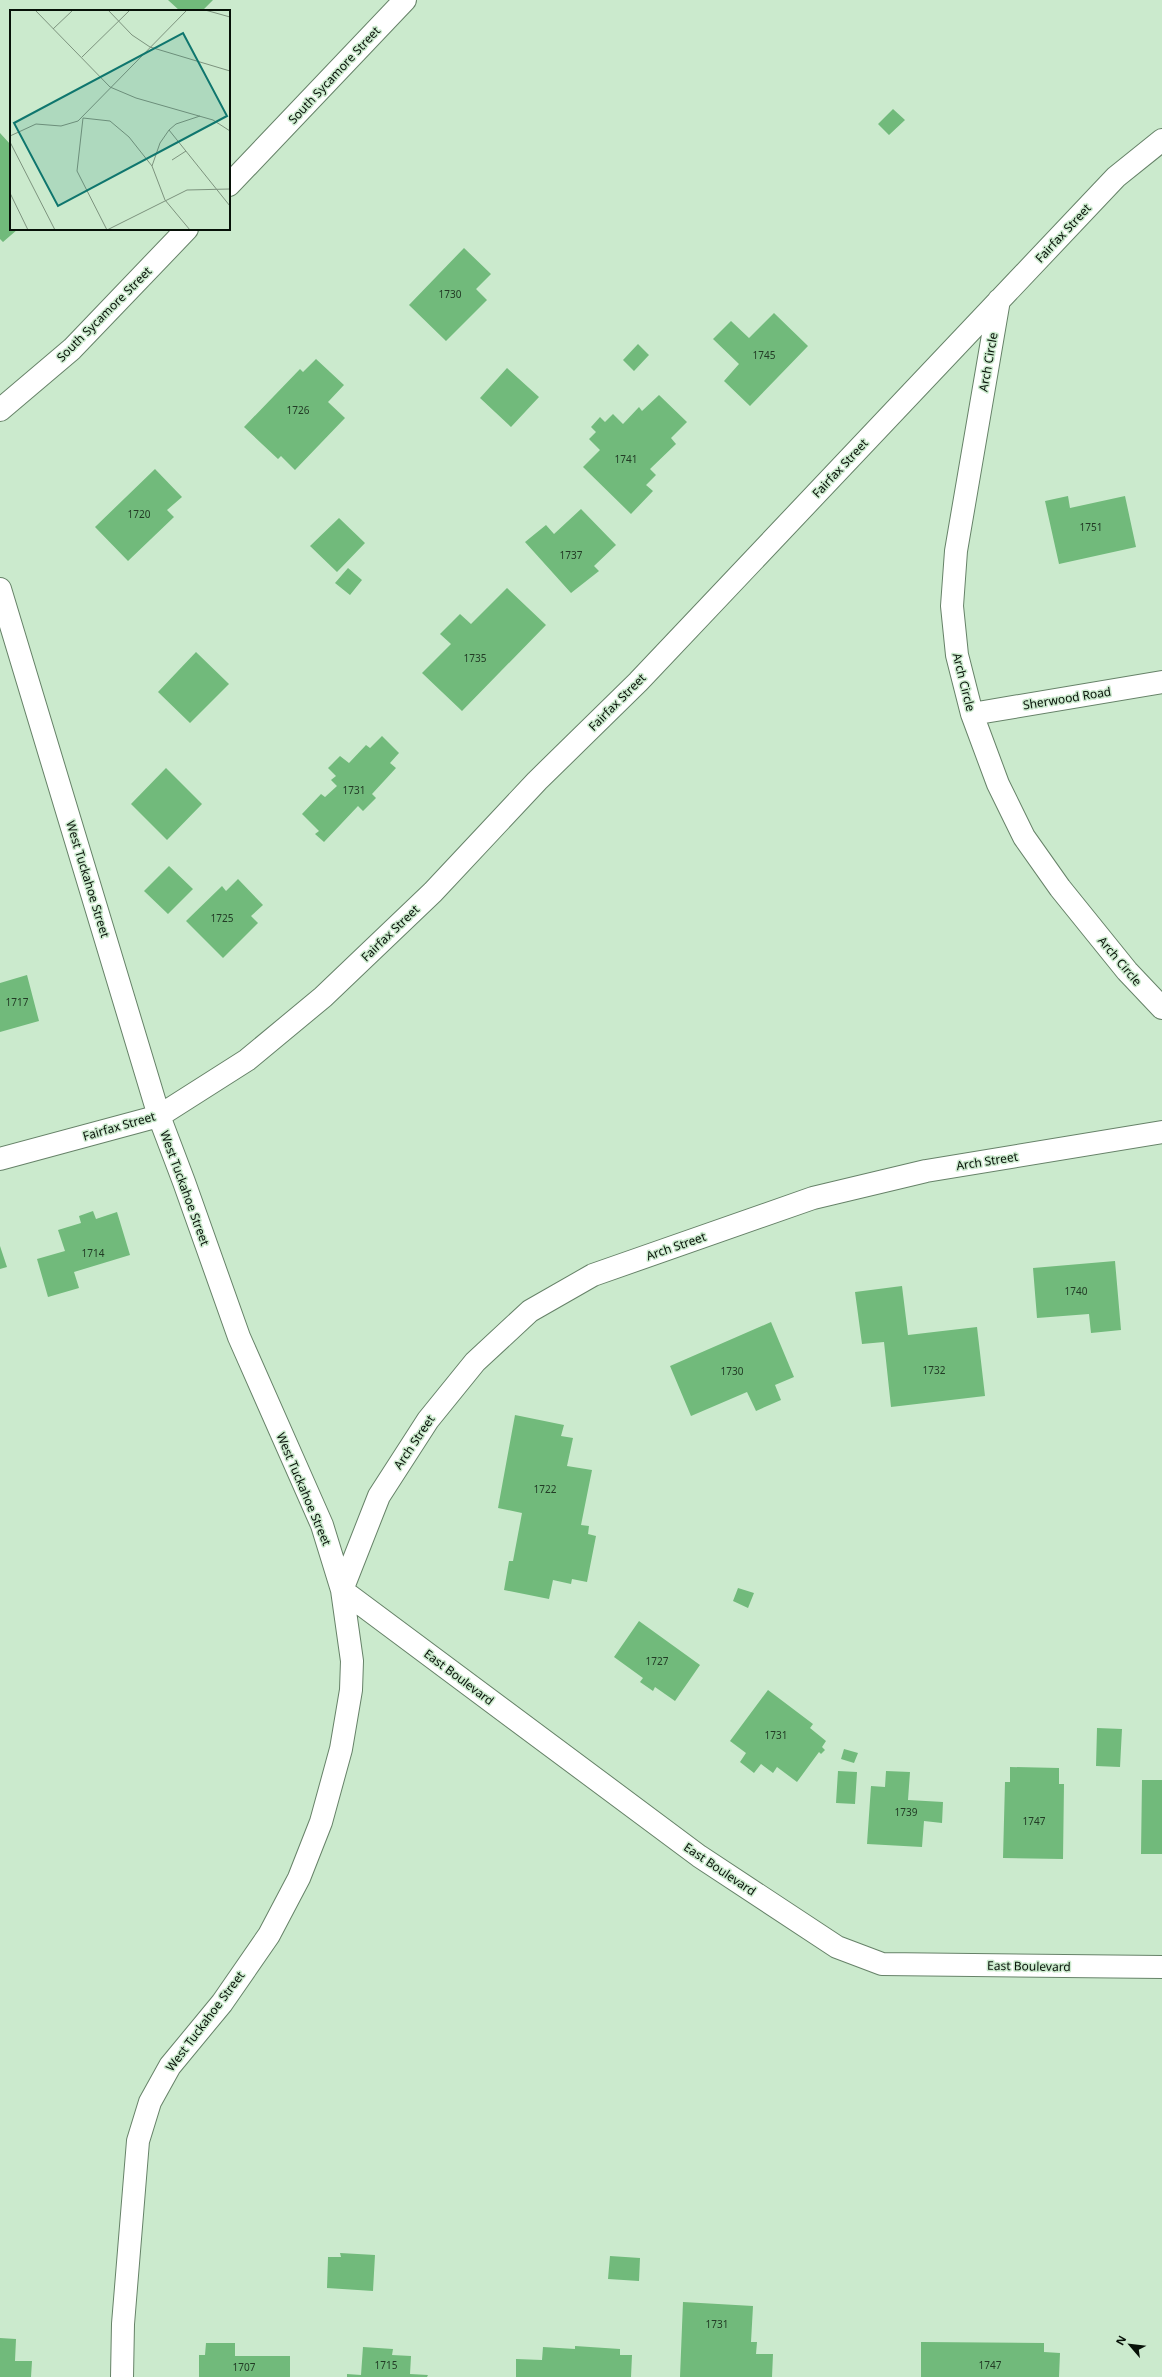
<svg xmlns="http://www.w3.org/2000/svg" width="1162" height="2377" viewBox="0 0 1162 2377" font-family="'Noto Sans',sans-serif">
	<rect width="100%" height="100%" fill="#cbeacd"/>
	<!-- building -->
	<path fill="#71ba7b" d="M168,0H213L202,11H180Z
		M893,109L905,120L889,135L878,124Z
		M0,133L11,145V229H18L3,242L0,239Z
		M464,248L491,274L476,289L487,300L446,341L409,305Z
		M774,313L808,346L750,406L724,381L739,364L713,339L731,321L749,338Z
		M638,344L649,355L634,371L623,360Z
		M316,359L344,385L328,402L345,418L295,470L281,456L278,459L244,427L300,369L303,372Z
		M507,368L539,397L511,427L480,398Z
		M659,395L687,422L671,438L676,444L650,469L656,475L646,485L653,491L631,514L583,467L600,450L589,439L596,432L591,427L600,417L605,422L613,414L623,424L639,407L642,411Z
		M155,469L182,497L167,510L174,517L128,561L95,527Z
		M1068,496L1070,508L1125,496L1136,547L1059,564L1045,501Z
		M581,509L616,545L594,566L599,571L571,593L525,542L546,525L554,534Z
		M339,518L365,543L337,572L310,546Z
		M348,568L362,580L350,595L335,583Z
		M507,588L546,625L462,711L422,673L451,644L440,634L460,614L471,624Z
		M196,652L229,684L190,723L158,692Z
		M382,736L399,753L390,763L396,768L372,794L376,798L363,811L358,806L324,842L315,834L319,831L302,814L321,794L325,797L337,786L331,780L336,776L328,768L340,756L349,763L366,745L370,748Z
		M166,768L202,804L167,840L131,804Z
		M169,866L193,889L168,914L144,891Z
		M238,879L263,905L251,916L258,923L223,958L186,921L222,886L226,891Z
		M27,975L39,1021L0,1032V983Z
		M93,1211L96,1219L117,1212L130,1255L74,1272L79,1288L48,1297L37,1259L65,1251L58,1230L81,1223L79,1216Z
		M0,1246L7,1267L0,1269Z
		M1115,1261L1121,1330L1091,1333L1089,1314L1037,1318L1033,1268Z
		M902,1286L908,1335L977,1327L985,1396L891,1407L884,1342L862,1344L855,1292Z
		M771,1322L794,1377L775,1385L781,1400L756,1411L747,1392L691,1416L670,1366Z
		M515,1415L564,1425L561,1436L573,1438L567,1466L592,1470L581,1525L589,1526L588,1534L596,1536L587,1582L572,1579L571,1584L553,1580L549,1599L504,1590L509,1561H513L522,1513L498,1508Z
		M738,1588L754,1593L748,1608L733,1601Z
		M639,1621L700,1665L675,1701L655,1687L653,1691L640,1682L643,1678L614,1657Z
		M768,1690L813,1724L810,1728L826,1741L822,1747L825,1750L821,1754L819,1752L797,1782L777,1767L773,1773L761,1764L754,1773L740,1762L746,1753L730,1741Z
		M1097,1728L1122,1729L1120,1767L1096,1766Z
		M844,1749L858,1753L854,1763L841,1759Z
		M1010,1767L1059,1768V1784H1064L1063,1859L1003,1858L1005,1782H1010Z
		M838,1771L857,1772L855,1804L836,1803Z
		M886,1771L910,1772L908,1800L943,1802L942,1823L924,1821L922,1847L867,1844L871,1786L885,1787Z
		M1142,1780H1162V1854H1141Z
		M340,2253L375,2255L373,2291L327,2288L328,2257H341Z
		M610,2256L640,2258L639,2281L608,2279Z
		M683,2302L753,2306L751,2342H757L756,2354H773L772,2377H680Z
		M0,2338L16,2339L15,2361H32L31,2377H0Z
		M921,2342L1044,2343V2352L1060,2353L1059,2377H921Z
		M206,2343H235V2356H290V2377H199V2355H205Z
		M575,2346L620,2349V2355H632L631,2377H516V2359L542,2360L543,2347L575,2349Z
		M363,2347L393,2349L392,2355L411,2356L410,2374L428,2375L427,2377H347V2374L361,2375Z"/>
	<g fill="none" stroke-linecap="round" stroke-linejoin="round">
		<!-- minor casing -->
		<g stroke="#668268" stroke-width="24">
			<path id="minor" d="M999,300L956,551L952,606L957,655L972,714L998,784L1024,837L1060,888L1127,971L1162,1008
				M0,589L159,1116L184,1182L239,1337L322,1525L342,1590L352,1661L351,1690L341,1749L321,1822L299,1878L269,1935L222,2003L170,2066L150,2102L138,2141L123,2324L122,2377
				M972,714L1162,682
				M1162,1132L926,1171L813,1198L593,1275L530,1311L475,1362L428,1420L379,1496L342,1590L699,1856L837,1947L882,1964L1162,1967
				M0,1159L159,1116L247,1060L323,997L433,892L537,781L638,682L1116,177L1162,140"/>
		</g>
		<!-- secondary casing -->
		<g stroke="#668268" stroke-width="24">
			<path id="secondary" d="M229,185L405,0
				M0,410L72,349L187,229"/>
		</g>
		<!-- minor -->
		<use href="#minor" stroke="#fff" stroke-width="22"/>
		<!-- secondary -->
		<use href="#secondary" stroke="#fff" stroke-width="22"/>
	</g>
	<g text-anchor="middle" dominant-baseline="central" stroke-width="3" stroke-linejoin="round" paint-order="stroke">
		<!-- number labels -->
		<g font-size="10" fill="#223b25">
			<text x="450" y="294">1730</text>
			<text x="764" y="355">1745</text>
			<text x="298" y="410">1726</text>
			<text x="626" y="459">1741</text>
			<text x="139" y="514">1720</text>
			<text x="1091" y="527">1751</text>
			<text x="571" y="555">1737</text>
			<text x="475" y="658">1735</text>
			<text x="354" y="790">1731</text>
			<text x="222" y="918">1725</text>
			<text x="17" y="1002">1717</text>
			<text x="93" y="1253">1714</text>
			<text x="1076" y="1291">1740</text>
			<text x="934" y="1370">1732</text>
			<text x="732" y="1371">1730</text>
			<text x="545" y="1489">1722</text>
			<text x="657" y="1661">1727</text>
			<text x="776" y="1735">1731</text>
			<text x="906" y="1812">1739</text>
			<text x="1034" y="1821">1747</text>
			<text x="717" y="2324">1731</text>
			<text x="386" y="2365">1715</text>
			<text x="990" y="2365">1747</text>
			<text x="244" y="2367">1707</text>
		</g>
		<!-- street labels -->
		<g font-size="12" fill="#071108" stroke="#cbeacd">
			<text transform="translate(334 75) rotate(-47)">South Sycamore Street</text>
			<text transform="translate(1063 233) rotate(-47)">Fairfax Street</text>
			<text transform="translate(104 314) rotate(-45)">South Sycamore Street</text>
			<text transform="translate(988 362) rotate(-80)">Arch Circle</text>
			<text transform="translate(840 468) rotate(-47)">Fairfax Street</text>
			<text transform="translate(964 682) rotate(76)">Arch Circle</text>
			<text transform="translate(1067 698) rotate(-9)">Sherwood Road</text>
			<text transform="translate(617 702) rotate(-45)">Fairfax Street</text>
			<text transform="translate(88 879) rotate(73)">West Tuckahoe Street</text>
			<text transform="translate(390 933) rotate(-44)">Fairfax Street</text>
			<text transform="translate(1120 961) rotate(50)">Arch Circle</text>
			<text transform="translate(119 1126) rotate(-16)">Fairfax Street</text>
			<text transform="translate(987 1161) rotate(-9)">Arch Street</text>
			<text transform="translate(185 1188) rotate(70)">West Tuckahoe Street</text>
			<text transform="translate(676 1246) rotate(-19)">Arch Street</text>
			<text transform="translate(414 1442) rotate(-56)">Arch Street</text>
			<text transform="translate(304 1489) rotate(67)">West Tuckahoe Street</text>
			<text transform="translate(459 1677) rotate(37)">East Boulevard</text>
			<text transform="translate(720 1869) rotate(34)">East Boulevard</text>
			<text transform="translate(1029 1966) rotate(1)">East Boulevard</text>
			<text transform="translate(205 2021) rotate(-53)">West Tuckahoe Street</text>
		</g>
	</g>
	<!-- overview -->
	<g transform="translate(10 10)">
		<rect width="220" height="220" fill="#cbeacd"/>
		<path fill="none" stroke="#7d937e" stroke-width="1" d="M25,0L100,77L126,88L203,110L220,121M98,0L122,25L140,37L220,61M195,0L220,7M43,19L63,0M72,47L120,0M159,120L220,196M0,126L26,114L51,116L68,111L177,0M0,132L45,220M162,150L176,141M142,156L150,133L159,120L166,114L190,106M0,183L18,220M97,220L67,161L73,108L100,111L119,127L142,156L155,190L180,220M97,220L177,180L220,179"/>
		<path fill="#0f766e" fill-opacity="0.15" stroke="#0f766e" stroke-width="2" d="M173,23L217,106L48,196L4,113Z"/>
		<rect width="220" height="220" fill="none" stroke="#071108" stroke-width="2"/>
	</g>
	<!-- north arrow -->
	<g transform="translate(1130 2345) rotate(298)" stroke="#cbeacd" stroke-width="3" paint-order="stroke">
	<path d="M0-3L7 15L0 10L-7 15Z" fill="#071108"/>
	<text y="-6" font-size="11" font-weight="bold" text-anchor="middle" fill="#071108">N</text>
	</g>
</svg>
